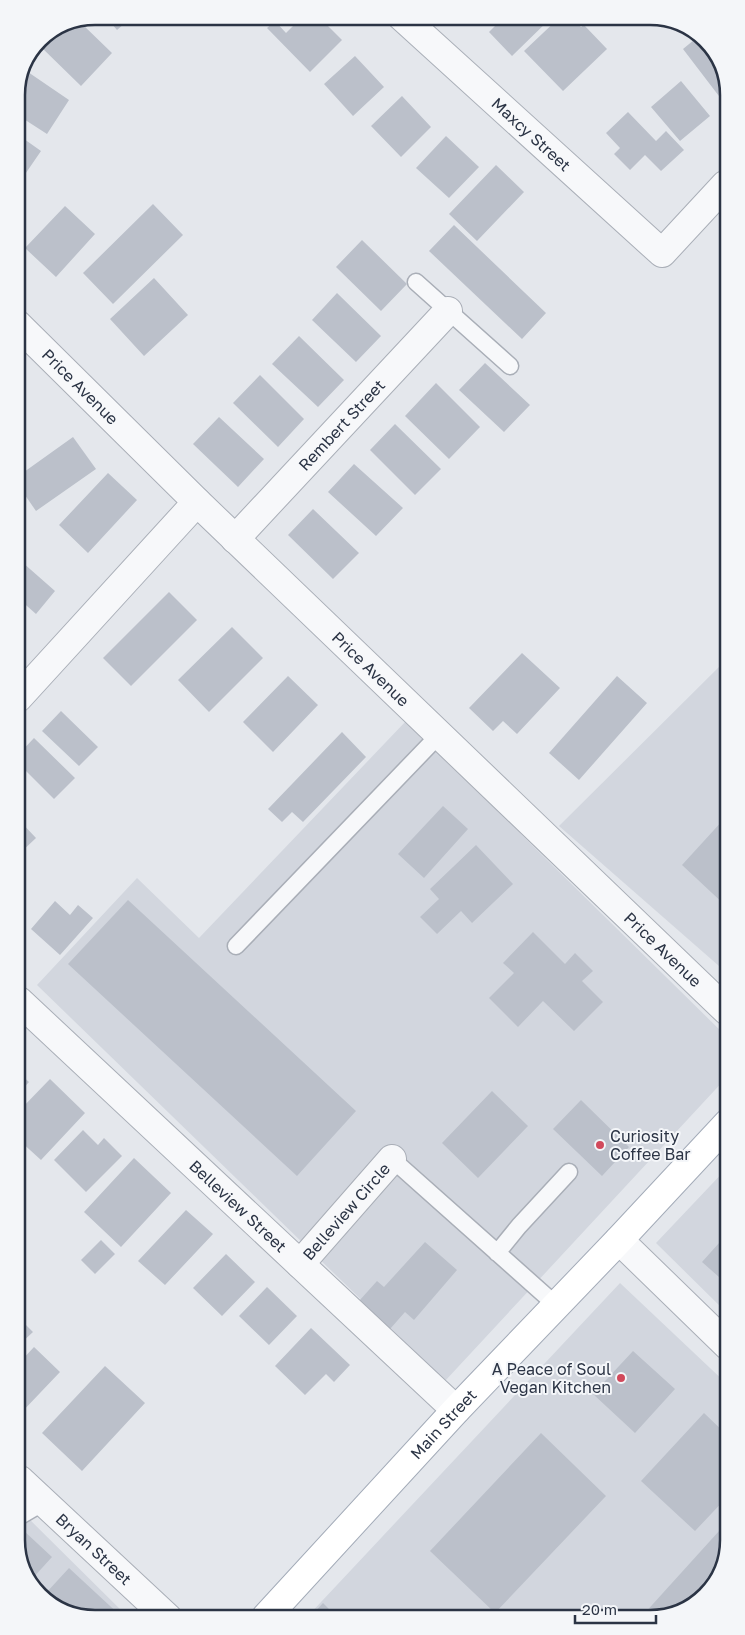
<svg xmlns="http://www.w3.org/2000/svg" width="745" height="1635" viewBox="0 0 745 1635" font-family="'Golos Text',sans-serif">
	<rect width="100%" height="100%" fill="#e4e7ec"/>
	<!-- built -->
	<path fill="#d2d6de" d="M726,660L727,973L559,826Z
		M406,721L727,1037V1077L445,1381L37,985L137,878L199,938Z
		M728,1167V1314L656,1243Z
		M620,1283L728,1385L729,1541L676,1615L307,1617Z
		M20,1510L129,1618L89,1619L47,1602L20,1566Z"/>
	<!-- building -->
	<path fill="#bbc0ca" d="M105,16H133L117,30Z
		M303,16H318L342,40L310,72L267,28L275,21L286,33Z
		M505,16H553L512,56L489,32Z
		M561,16H570L581,27L584,25L607,49L563,91L524,51Z
		M80,22L112,53L81,86L39,45L48,35Z
		M700,35L725,69V104L683,49Z
		M355,56L384,87L353,116L324,84Z
		M25,70L69,100L47,134L16,114V90Z
		M681,81L710,116L680,141L651,107Z
		M402,96L431,127L401,157L371,126Z
		M628,112L656,141L666,131L684,150L661,171L645,155L630,170L614,154L620,148L606,133Z
		M17,134L41,151L17,186Z
		M446,136L479,167L449,198L416,168Z
		M496,165L524,192L477,241L449,214Z
		M153,204L183,235L113,304L83,273Z
		M65,206L95,234L56,277L25,248Z
		M454,225L546,313L522,339L429,251Z
		M362,240L407,284L381,311L336,267Z
		M154,278L188,315L144,356L110,319Z
		M337,293L381,336L356,362L312,320Z
		M299,336L344,380L318,407L272,364Z
		M485,363L530,405L504,432L459,390Z
		M260,375L304,419L278,447L233,403Z
		M436,383L480,427L449,459L405,416Z
		M219,417L264,459L238,487L193,444Z
		M395,424L441,469L415,495L370,450Z
		M73,437L96,469L36,511L18,485L17,477Z
		M354,464L403,508L376,536L328,492Z
		M108,473L137,500L88,553L59,525Z
		M313,509L359,553L333,579L288,535Z
		M22,562L55,591L36,614L18,598V567Z
		M169,592L197,620L131,686L103,658Z
		M18,603L25,610L18,617Z
		M232,627L263,658L209,712L178,680Z
		M522,653L560,688L517,734L503,721L493,731L469,708Z
		M288,676L318,705L273,752L243,722Z
		M617,676L647,703L579,780L549,753Z
		M61,711L98,747L79,766L42,731Z
		M342,732L366,757L303,822L292,812L282,822L268,809Z
		M34,738L75,778L54,799L18,763V755Z
		M443,806L468,829L424,878L398,854Z
		M18,819L36,838L19,854Z
		M724,819L727,822V907L682,865Z
		M476,845L513,884L472,923L461,911L437,934L420,917L439,899L430,889Z
		M128,900L356,1111L297,1176L68,964Z
		M55,901L70,915L78,905L93,918L60,955L31,929Z
		M533,932L565,964L575,953L593,971L582,981L603,1002L574,1031L543,1001L518,1027L489,998L514,973L503,963Z
		M19,1073L29,1082L19,1093Z
		M50,1079L85,1113L41,1160L19,1140V1111Z
		M492,1091L528,1126L478,1178L442,1143Z
		M581,1100L629,1147L602,1176L553,1129Z
		M83,1130L98,1145L104,1138L122,1156L86,1192L54,1160Z
		M134,1158L171,1193L121,1247L84,1212Z
		M186,1210L213,1234L165,1285L138,1261Z
		M728,1233V1285L702,1262Z
		M101,1240L115,1254L95,1274L81,1260Z
		M425,1242L457,1270L414,1320L405,1312L390,1329L359,1301L377,1281L384,1287Z
		M226,1254L255,1282L222,1316L193,1288Z
		M267,1287L297,1316L269,1345L239,1316Z
		M20,1319L33,1332L20,1344Z
		M311,1328L350,1365L334,1382L326,1374L305,1395L275,1366Z
		M34,1347L60,1372L20,1414V1362Z
		M633,1351L675,1389L635,1433L593,1394Z
		M105,1366L145,1403L82,1471L42,1433Z
		M704,1413L728,1436L729,1495L695,1531L641,1481Z
		M541,1433L606,1496L495,1613L430,1551Z
		M729,1520V1541L713,1588L676,1615H643Z
		M23,1530L52,1557L32,1579L46,1593L69,1568L123,1618L89,1619L47,1602L20,1566V1533Z
		M323,1603L337,1617H310Z"/>
	<g fill="none" stroke-linecap="round" stroke-linejoin="round">
		<!-- service casing -->
		<g stroke="#a9aeb7" stroke-width="19">
			<path id="service" d="M416,282L510,366
				M236,946L439,735
				M392,1159L556,1305
				M497,1253L519,1226L569,1172
				M20,1516L44,1502"/>
		</g>
		<!-- minor casing -->
		<g stroke="#a9aeb7" stroke-width="30">
			<g id="minor">
				<path id="s1" d="M401,16L662,253L725,185"/>
				<path id="s2" d="M17,324L197,502L727,1011"/>
				<path id="s3" d="M235,539L448,311"/>
				<path d="M18,698L197,502"/>
				<path id="s4" d="M19,1001L456,1410"/>
				<path d="M619,1240L728,1346"/>
				<path id="s5" d="M300,1264L392,1159"/>
				<path id="s6" d="M20,1480L168,1618"/>
			</g>
		</g>
		<!-- primary casing -->
		<g stroke="#a3abb8" stroke-width="30">
			<g id="primary">
				<path id="s7" d="M266,1617L456,1410L619,1240L728,1123"/>
			</g>
		</g>
		<!-- service -->
		<use href="#service" stroke="#f7f8fa" stroke-width="16"/>
		<!-- minor -->
		<use href="#minor" stroke="#f7f8fa" stroke-width="28"/>
		<!-- primary -->
		<use href="#primary" stroke="#fff" stroke-width="28"/>
	</g>
	<!-- markers -->
	<g fill="#d1495b" stroke="#f4f6f9" stroke-width="2">
		<circle cx="600" cy="1145" r="5"/>
		<circle cx="621" cy="1378" r="5"/>
	</g>
	<g text-anchor="middle" dominant-baseline="central" stroke-width="4" stroke-linejoin="round" paint-order="stroke">
		<!-- street labels -->
		<g font-size="16" fill="#2b3445" stroke="#f4f6f9">
			<text stroke="none"><textPath href="#s1" startOffset="176">Maxcy Street</textPath></text>
			<text stroke="none"><textPath href="#s2" startOffset="89">Price Avenue</textPath></text>
			<text stroke="none"><textPath href="#s3" startOffset="156">Rembert Street</textPath></text>
			<text stroke="none"><textPath href="#s2" startOffset="494">Price Avenue</textPath></text>
			<text stroke="none"><textPath href="#s2" startOffset="899">Price Avenue</textPath></text>
			<text stroke="none"><textPath href="#s4" startOffset="300">Belleview Street</textPath></text>
			<text stroke="none"><textPath href="#s5" startOffset="70">Belleview Circle</textPath></text>
			<text stroke="none"><textPath href="#s7" startOffset="262">Main Street</textPath></text>
			<text stroke="none"><textPath href="#s6" startOffset="101">Bryan Street</textPath></text>
		</g>
		<!-- poi labels -->
		<g font-size="16" fill="#2b3445" stroke="#f4f6f9" text-anchor="start">
			<text x="610" y="1136">Curiosity<tspan x="610" dy="18">Coffee Bar</tspan></text>
			<text x="611" y="1369" text-anchor="end">A Peace of Soul<tspan x="611" dy="18">Vegan Kitchen</tspan></text>
		</g>
	</g>
	<!-- crop -->
	<path d="M0 0H745V1635H0ZM95 25H650A70 70 0 0 1 720 95V1540A70 70 0 0 1 650 1610H95A70 70 0 0 1 25 1540V95A70 70 0 0 1 95 25Z" fill="#f4f6f9" fill-rule="evenodd"/>
	<path fill="none" stroke="#2b3445" stroke-width="2.5" d="M95 25H650A70 70 0 0 1 720 95V1540A70 70 0 0 1 650 1610H95A70 70 0 0 1 25 1540V95A70 70 0 0 1 95 25Z"/>
	<!-- scale -->
	<path d="M575 1615v8h81v-8" fill="none" stroke="#2b3445" stroke-width="2.5"/>
	<text x="582" y="1615" font-size="15" fill="#2b3445" stroke="#f4f6f9" stroke-width="4" paint-order="stroke">20 m</text>
</svg>
